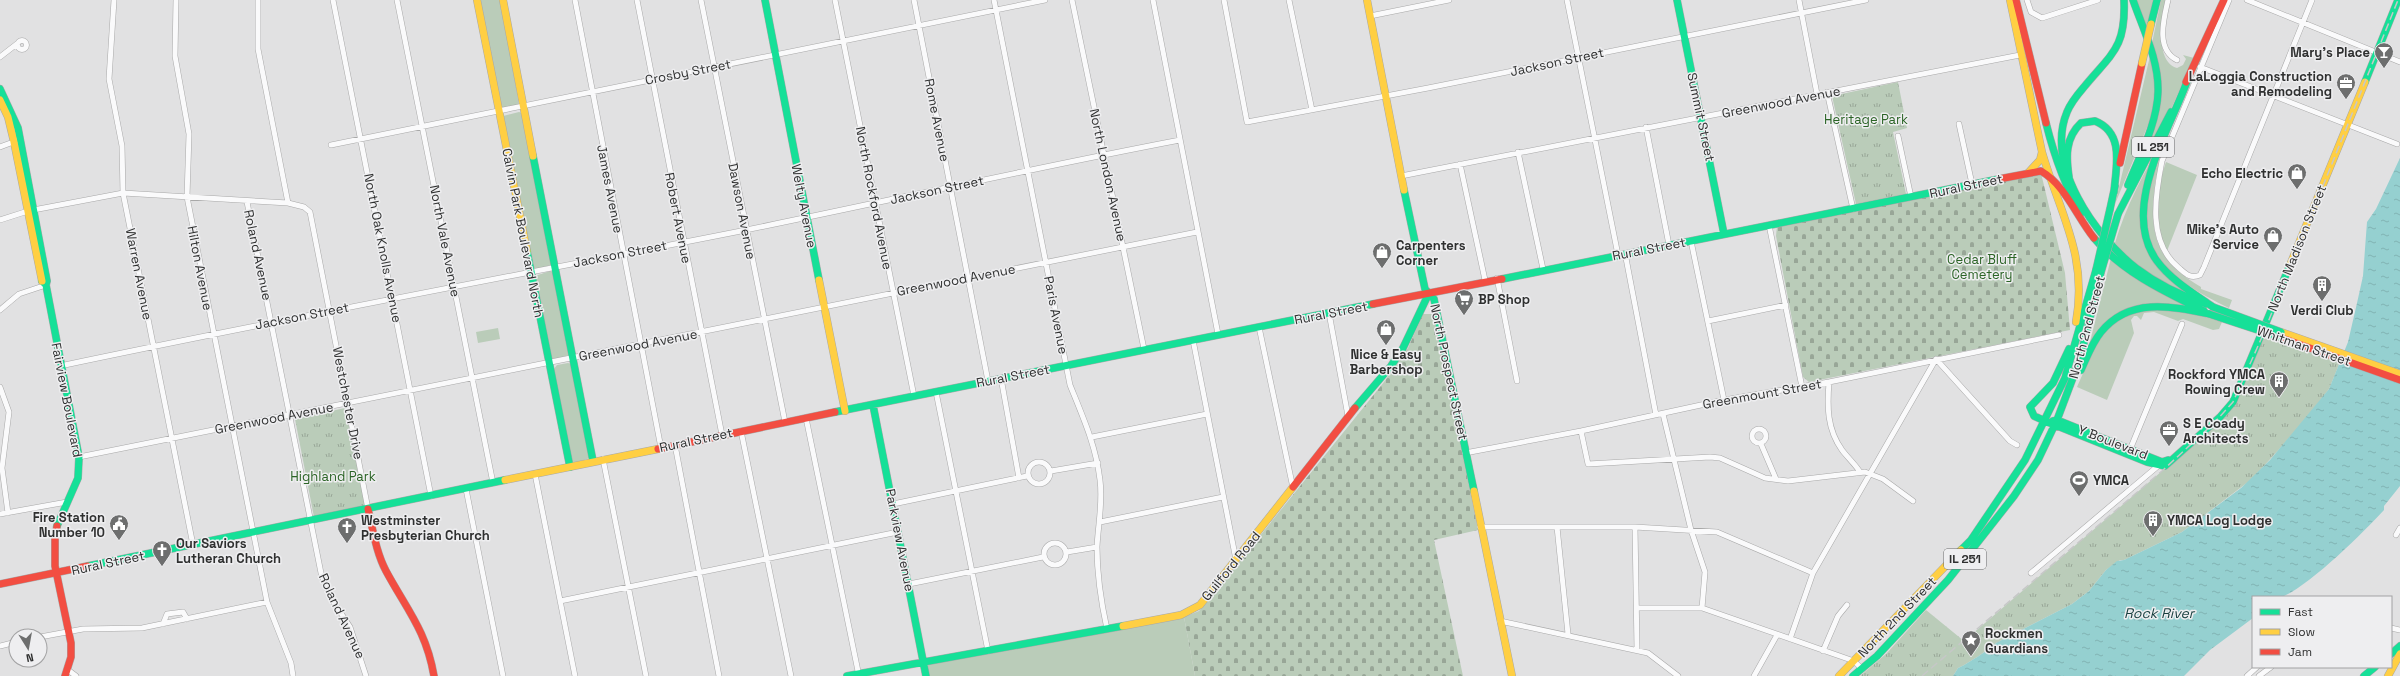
<svg xmlns="http://www.w3.org/2000/svg" width="2400" height="676" viewBox="0 0 2400 676" font-family="'Space Grotesk',sans-serif">
	<defs>
		<pattern id="cemetery-stones" width="16" height="16" patternUnits="userSpaceOnUse"><rect width="16" height="16" fill="#baccb9"/><path d="M2 7V4a2 2 0 0 1 4 0v3zM10 15v-3a2 2 0 0 1 4 0v3z" fill="#98a697"/></pattern>
		<pattern id="park-tufts" width="24" height="20" patternUnits="userSpaceOnUse"><rect width="24" height="20" fill="#baccb9"/><path d="M3 7l-1-3M5 7V3M7 7l1-3M15 17l-1-3M17 17v-4M19 17l1-3" fill="none" stroke="#98a697"/></pattern>
		<pattern id="water-ripples" width="26" height="14" patternUnits="userSpaceOnUse"><rect width="26" height="14" fill="#95d0d0"/><path d="M2 4q2-2 4 0t4 0M15 11q2-2 4 0t4 0" fill="none" stroke="#81b3b3"/></pattern>
	</defs>
	<rect width="100%" height="100%" fill="#e1e1e2"/>
	<!-- green -->
	<path fill="#baccb9" d="M479,0H501L519,105L501,108Z
		M2136,0H2154L2147,32Z
		M2161,0H2166C2162,16 2154,61 2177,68L2183,65L2186,59L2183,55L2194,58L2168,116L2135,171L2158,111L2151,48Z
		M2150,56L2155,75L2153,113L2115,204Z
		M519,112L522,113L551,265L536,269L534,268L503,116Z
		M2164,138L2145,189L2146,245L2191,295C2164,284 2133,267 2115,243C2126,206 2144,172 2164,138Z
		M2160,157C2162,163 2156,175 2155,183C2149,235 2155,260 2201,287V289L2232,300L2229,308C2180,284 2139,259 2147,198C2149,184 2156,170 2160,157Z
		M2166,162L2197,175L2167,251C2154,224 2156,190 2166,162Z
		M2111,258L2190,308L2130,307L2089,346Z
		M550,271L553,272L569,355L553,360L551,359L535,276Z
		M2143,308L2189,312L2222,322L2219,329L2213,330L2183,319L2178,321L2154,312L2144,313L2141,320L2137,316H2134L2131,320L2134,333L2107,400L2077,387C2088,364 2098,329 2122,316C2128,313 2136,311 2143,308Z
		M498,328L500,339L478,343L476,332Z
		M568,363L571,364L590,458L575,463L571,461L553,370L557,365Z
		M1184,617L1195,676H926L925,665Z"/>
	<!-- cemetery -->
	<path fill="url(#cemetery-stones)" d="M2041,173L2065,273L2070,330L1809,382L1803,377L1776,236L1777,226Z
		M1423,314H1434L1478,530L1434,540L1463,676H1195L1184,617L1199,611L1209,599L1384,382L1408,348Z"/>
	<!-- park -->
	<path fill="url(#park-tufts)" d="M1898,82L1907,128L1893,132L1906,194L1856,204L1832,96Z
		M2262,337L2340,362L2329,389L2302,424L2252,479L2182,532L2124,560H2120L2106,570L2089,591L2072,604L1996,643C1992,648 1964,666 1958,668L1953,676H1860L1886,654L1926,610L1964,641L2162,471L2227,410Z
		M345,408L366,505L362,508L314,517L295,419Z"/>
	<!-- water -->
	<path fill="url(#water-ripples)" d="M2400,158V486L2384,506V510C2363,533 2311,584 2284,596C2276,600 2262,597 2253,597V618L2210,650L2184,676H1953L1958,668C1964,666 1992,648 1996,643L2072,604L2089,591L2106,570L2117,561L2124,560L2182,532L2241,488L2270,460L2329,389L2348,342L2357,303L2363,276L2367,222L2376,209Z"/>
	<g fill="none" stroke-linecap="round" stroke-linejoin="round">
		<!-- street casing -->
		<g stroke="#a8a8a8" stroke-width="6">
			<path id="street" d="M114,0L109,79L122,146L123,193L193,545
				M176,0L175,56L189,134L187,197L267,602L291,663L293,676
				M258,0V49L288,203
				M333,0L431,496
				M397,0L493,483
				M575,0L661,448
				M637,0L722,435
				M701,0L785,422
				M835,0L914,396
				M914,0L988,381
				M994,0L1070,385C1083,417 1096,446 1100,480C1103,503 1098,525 1097,547C1097,575 1101,602 1107,629
				M1072,0L1144,349
				M1153,0L1218,334
				M1224,0L1247,122L1428,88L1866,0
				M1289,0L1312,110
				M1567,0L1618,255
				M1799,0L1817,94
				M2027,0L2031,12L2042,18L2098,0
				M2168,0C2164,18 2155,49 2177,60
				M2229,0L2162,161C2155,196 2147,242 2179,268C2186,274 2190,279 2200,275L2204,267L2312,0
				M2247,0L2400,62
				M1370,16L1449,0
				M17.5 45a4.5 4.5 0 1 1 9 0a4.5 4.5 0 1 1-9 0Z
				M0,57L18,43
				M2200,67L2397,144
				M1827,92L1853,209
				M1959,124L1972,184
				M1646,127L1669,245
				M1898,136L1911,197
				M331,145L1045,0
				M0,147L16,141
				M1518,152L1543,269
				M1460,164L1485,280
				M1401,176L2020,55
				M247,202L321,573L331,598L350,627L366,676
				M0,220L28,211L123,193L288,203L304,207L310,212L368,509
				M1769,225L1802,387
				M1691,241L1724,400
				M1625,253L1656,415
				M1497,278L1517,381
				M0,310L19,294L46,285
				M1329,313L1348,416
				M1708,321L1786,305
				M1259,327L1293,488
				M1193,340L1236,560
				M60,366C286,318 514,276 741,231C888,201 1033,168 1180,140
				M1001,378L1019,478
				M1829,382C1827,407 1827,429 1842,450C1848,458 1855,464 1860,472
				M0,387L9,412L2,468L8,513
				M936,392L988,651
				M1663,414L1691,530L1705,572L1702,608
				M806,418L859,676
				M1752 436a7 7 0 1 1 14 0a7 7 0 1 1-14 0Z
				M741,431L791,676
				M1581,431L1588,464L1710,457L1720,458L1765,478L1788,481L1865,472L1883,479L1913,501
				M1092,437L1207,414
				M1761,444L1776,479
				M675,445L719,676
				M2129,452L2182,324
				M1465,453L1581,431L1724,400L1829,382L2059,335
				M79,457L1197,232
				M603,459L646,676
				M1028 473a11 11 0 1 1 22 0a11 11 0 1 1-22 0Z
				M1051,471L1098,463
				M535,474L575,676
				M466,489L503,676
				M893,504L1027,476
				M0,514L67,502
				M1100,522L1223,497
				M1480,527H1635L1717,532L1813,573
				M1557,527L1568,634
				M1635,527L1637,649
				M2396,535L2400,528
				M1044 554a11 11 0 1 1 22 0a11 11 0 1 1-22 0Z
				M1067,552L1097,547
				M2031,573L2158,466
				M909,584L1043,557
				M560,601L898,532
				M1637,608H1702L1854,661L1862,669
				M1500,621L1648,653L1678,676
				M163,624L167,614L183,612L187,619
				M2391,628L2400,630
				M40,637L83,629L142,628L267,602
				M1790,639L1813,573L1936,359L2010,441L2017,445
				M0,646L16,642
				M1823,651L1838,616L1847,605
				M68,670L76,676
				M1754,676L1777,635
				M2247,676L2257,667
				M2259,676L2271,667"/>
		</g>
		<!-- fast casing -->
		<g stroke="#a8a8a8" stroke-width="8">
			<path id="fast" d="M765,0L819,280
				M1677,0L1724,234
				M2124,0C2126,48 2112,53 2084,87C2078,94 2071,102 2067,112C2045,165 2095,236 2136,268C2157,284 2182,296 2206,304
				M2151,24L2157,0
				M2188,79C2170,129 2119,210 2157,261C2171,280 2193,293 2213,307
				M2365,82L2398,0
				M0,89L18,128L47,281L46,285
				M2046,123C2054,155 2064,185 2081,213
				M533,156L593,461
				M2069,177C2066,157 2065,138 2081,123L2095,121C2125,133 2116,167 2114,192
				M2128,185C2140,155 2157,124 2158,92C2159,60 2143,29 2133,0
				M1404,190L1425,289L1434,299L1474,491
				M2110,209L2115,186
				M2118,214L2171,112
				M2094,238C2122,272 2165,292 2204,311
				M527,251L570,467
				M1502,279L1999,179
				M42,281L46,285L79,457L78,478L57,526
				M2081,370C2087,357 2092,343 2101,332C2129,297 2171,306 2209,314
				M873,405L926,676
				M1355,408L1391,366L1403,348L1429,293
				M835,412L1373,304
				M2045,421L2147,462L2165,466L2220,417L2233,402L2290,265
				M2045,421L2034,416L2030,407L2053,383L2069,349
				M2053,421L2057,420L2162,462L2168,460
				M1961,550L1971,540L2025,460L2065,378L2096,270
				M88,566L505,480
				M2391,654L2400,646
				M847,676L1123,626
				M1853,676L1877,656L1948,580L2014,496L2038,460L2057,420L2080,359L2101,272
				M2364,676L2375,667"/>
		</g>
		<!-- slow casing -->
		<g stroke="#a8a8a8" stroke-width="8">
			<path id="slow" d="M477,0L527,251
				M503,0L533,156
				M1367,0L1404,190
				M2010,0L2042,152L2040,160L2028,173
				M0,100L8,117L14,142L42,281
				M2042,152C2060,214 2088,255 2076,322
				M2290,265L2365,82
				M819,280L845,411
				M2281,332L2400,374
				M505,480L658,449
				M1474,491L1512,676
				M1123,626L1181,615L1200,605L1293,487
				M1839,676L1961,550
				M2388,676L2400,654"/>
		</g>
		<!-- jam casing -->
		<g stroke="#a8a8a8" stroke-width="8">
			<path id="jam" d="M2016,0L2046,123
				M2186,82L2224,0
				M2120,163L2142,63
				M1999,179L2041,171C2065,185 2077,217 2094,238
				M1373,304L1502,279
				M2279,337L2400,380
				M658,449L835,412
				M1293,487L1355,408
				M368,509C373,530 376,552 386,571C407,610 426,630 434,676
				M57,526L55,538V566L71,643V657L65,676
				M0,584L88,566"/>
		</g>
		<!-- street -->
		<use href="#street" stroke="#fafafb" stroke-width="5"/>
		<!-- fast -->
		<use href="#fast" stroke="#16e098" stroke-width="7"/>
		<!-- slow -->
		<use href="#slow" stroke="#ffcf43" stroke-width="7"/>
		<!-- jam -->
		<use href="#jam" stroke="#f24e42" stroke-width="7"/>
		<!-- rail -->
		<path stroke="#c6c7c7" stroke-width="1.5" stroke-dasharray="8 4" stroke-linecap="butt" d="M1922,676L2162,471L2214,423L2233,402L2262,337L2398,0"/>
		<!-- fast-bridge casing -->
		<g stroke="#a8a8a8" stroke-width="8" stroke-linecap="butt">
			<path id="fast-bridge" d="M2096,270L2110,209
				M2101,272L2118,214
				M2213,307L2281,332
				M2209,314L2279,337"/>
		</g>
		<!-- slow-bridge casing -->
		<g stroke="#a8a8a8" stroke-width="8" stroke-linecap="butt">
			<path id="slow-bridge" d="M2142,63L2151,24"/>
		</g>
		<!-- fast-bridge -->
		<use href="#fast-bridge" stroke="#16e098" stroke-width="7"/>
		<!-- slow-bridge -->
		<use href="#slow-bridge" stroke="#ffcf43" stroke-width="7"/>
	</g>
	<!-- icons -->
	<defs>
		<g id="bar-pin" transform="scale(1)"><path d="M0 17L-7.5 6A9.5 9.5 0 1 1 7.5 6Z" fill="#6d6e6e" stroke="#eeeef0"/><path d="M-6-5H6L.8 .8V4.5H3.5V6h-7V4.5H-.8V.8Z" fill="#fff"/></g>
		<g id="office-pin" transform="scale(1)"><path d="M0 17L-7.5 6A9.5 9.5 0 1 1 7.5 6Z" fill="#6d6e6e" stroke="#eeeef0"/><path d="M-6-3h4V-5.5h4V-3h4V5H-6ZM-1-4.5V-3h2v-1.5ZM-6 0V1H6V0Z" fill="#fff"/></g>
		<g id="shop-pin" transform="scale(1)"><path d="M0 17L-7.5 6A9.5 9.5 0 1 1 7.5 6Z" fill="#6d6e6e" stroke="#eeeef0"/><path d="M-5-2.5h2.3a2.7 3.5 0 0 1 5.4 0H5L5.5 6h-11ZM-1.5-2.5h3a1.5 2.3 0 0 0-3 0Z" fill="#fff"/></g>
		<g id="building-pin" transform="scale(1)"><path d="M0 17L-7.5 6A9.5 9.5 0 1 1 7.5 6Z" fill="#6d6e6e" stroke="#eeeef0"/><path d="M-4-6H4V6H1V3H-1V6H-4ZM-2.5-4.3h1.7v1.8h-1.7ZM.8-4.3h1.7v1.8H.8ZM-2.5-1h1.7V.8h-1.7ZM.8-1h1.7V.8H.8Z" fill="#fff"/></g>
		<g id="supermarket-pin" transform="scale(1)"><path d="M0 17L-7.5 6A9.5 9.5 0 1 1 7.5 6Z" fill="#6d6e6e" stroke="#eeeef0"/><path d="M-6-5.5h2.5l.6 2H6L4.5 2H-2.5L-4.4-4H-6ZM-1.5 3.2a1.3 1.3 0 1 0 .1 0ZM3 3.2a1.3 1.3 0 1 0 .1 0Z" fill="#fff"/></g>
		<g id="stadium-pin" transform="scale(1)"><path d="M0 17L-7.5 6A9.5 9.5 0 1 1 7.5 6Z" fill="#6d6e6e" stroke="#eeeef0"/><path d="M0-5a6.5 5 0 1 0 0 10a6.5 5 0 1 0 0-10ZM-3.5-1.8h7v3.6h-7Z" fill="#fff"/></g>
		<g id="civic-pin" transform="scale(1)"><path d="M0 17L-7.5 6A9.5 9.5 0 1 1 7.5 6Z" fill="#6d6e6e" stroke="#eeeef0"/><path d="M-.6-6.5H3V-4.5H.6V-3L4-1V1h2V6H-6V1h2V-1L-.6-3ZM-1.2 2.5V6h2.4V2.5Z" fill="#fff"/></g>
		<g id="church-pin" transform="scale(1)"><path d="M0 17L-7.5 6A9.5 9.5 0 1 1 7.5 6Z" fill="#6d6e6e" stroke="#eeeef0"/><path d="M-1.2-6h2.4v3.5h3.3v2.4h-3.3V6h-2.4V-.1h-3.3v-2.4h3.3Z" fill="#fff"/></g>
		<g id="sight-pin" transform="scale(1)"><path d="M0 17L-7.5 6A9.5 9.5 0 1 1 7.5 6Z" fill="#6d6e6e" stroke="#eeeef0"/><path d="M0-6L1.8-2.2L6-1.7L2.9 1.2L3.7 5.4L0 3.3L-3.7 5.4L-2.9 1.2L-6-1.7L-1.8-2.2Z" fill="#fff"/></g>
	</defs>
	<g fill-rule="evenodd">
		<use href="#bar-pin" x="2384" y="52"/>
		<use href="#office-pin" x="2346" y="83"/>
		<use href="#shop-pin" x="2297" y="173"/>
		<use href="#shop-pin" x="2273" y="236"/>
		<use href="#shop-pin" x="1382" y="252"/>
		<use href="#building-pin" x="2322" y="285"/>
		<use href="#supermarket-pin" x="1464" y="299"/>
		<use href="#shop-pin" x="1386" y="329"/>
		<use href="#building-pin" x="2279" y="381"/>
		<use href="#office-pin" x="2169" y="430"/>
		<use href="#stadium-pin" x="2079" y="480"/>
		<use href="#building-pin" x="2153" y="520"/>
		<use href="#civic-pin" x="119" y="524"/>
		<use href="#church-pin" x="347" y="527"/>
		<use href="#church-pin" x="162" y="550"/>
		<use href="#sight-pin" x="1971" y="640"/>
	</g>
	<g text-anchor="middle" dominant-baseline="central" stroke-width="3" stroke-linejoin="round" paint-order="stroke">
		<!-- shield labels -->
		<g fill="#eeeef0" stroke="#68696a" stroke-width="1">
			<rect x="2132" y="137" width="42" height="20" rx="3"/>
			<rect x="1944" y="549" width="42" height="20" rx="3"/>
		</g>
		<g font-size="12" font-weight="bold" fill="#2f3030">
			<text x="2153" y="147">IL 251</text>
			<text x="1965" y="559">IL 251</text>
		</g>
		<!-- poi labels -->
		<g font-size="13" font-weight="bold" fill="#2f3030" stroke="#eeeef0" text-anchor="start">
			<text x="2370" y="52" text-anchor="end">Mary's Place</text>
			<text x="2332" y="76" text-anchor="end">LaLoggia Construction<tspan x="2332" dy="15">and Remodeling</tspan></text>
			<text x="2283" y="173" text-anchor="end">Echo Electric</text>
			<text x="2259" y="229" text-anchor="end">Mike's Auto<tspan x="2259" dy="15">Service</tspan></text>
			<text x="1396" y="245">Carpenters<tspan x="1396" dy="15">Corner</tspan></text>
			<text x="1478" y="299">BP Shop</text>
			<text x="2322" y="310" text-anchor="middle">Verdi Club</text>
			<text x="1386" y="354" text-anchor="middle">Nice &amp; Easy<tspan x="1386" dy="15">Barbershop</tspan></text>
			<text x="2265" y="374" text-anchor="end">Rockford YMCA<tspan x="2265" dy="15">Rowing Crew</tspan></text>
			<text x="2183" y="423">S E Coady<tspan x="2183" dy="15">Architects</tspan></text>
			<text x="2093" y="480">YMCA</text>
			<text x="105" y="517" text-anchor="end">Fire Station<tspan x="105" dy="15">Number 10</tspan></text>
			<text x="361" y="520">Westminster<tspan x="361" dy="15">Presbyterian Church</tspan></text>
			<text x="2167" y="520">YMCA Log Lodge</text>
			<text x="176" y="543">Our Saviors<tspan x="176" dy="15">Lutheran Church</tspan></text>
			<text x="1985" y="633">Rockmen<tspan x="1985" dy="15">Guardians</tspan></text>
		</g>
		<!-- street labels -->
		<g font-size="13" fill="#2f3030" stroke="#eeeef0">
			<text transform="translate(1557 62) rotate(-12)">Jackson Street</text>
			<text transform="translate(688 72) rotate(-11)">Crosby Street</text>
			<text transform="translate(1781 102) rotate(-11)">Greenwood Avenue</text>
			<text transform="translate(1701 117) rotate(78)">Summit Street</text>
			<text transform="translate(937 120) rotate(79)">Rome Avenue</text>
			<text transform="translate(1108 175) rotate(78)">North London Avenue</text>
			<text transform="translate(1966 186) rotate(-12)">Rural Street</text>
			<text transform="translate(610 189) rotate(79)">James Avenue</text>
			<text transform="translate(937 190) rotate(-12)">Jackson Street</text>
			<text transform="translate(874 198) rotate(79)">North Rockford Avenue</text>
			<text transform="translate(804 206) rotate(79)">Welty Avenue</text>
			<text transform="translate(742 211) rotate(79)">Dawson Avenue</text>
			<text transform="translate(678 218) rotate(79)">Robert Avenue</text>
			<text transform="translate(523 233) rotate(79)">Calvin Park Boulevard North</text>
			<text transform="translate(445 241) rotate(79)">North Vale Avenue</text>
			<text transform="translate(383 248) rotate(79)">North Oak Knolls Avenue</text>
			<text transform="translate(2297 248) rotate(-68)">North Madison Street</text>
			<text transform="translate(1649 249) rotate(-11)">Rural Street</text>
			<text transform="translate(620 254) rotate(-11)">Jackson Street</text>
			<text transform="translate(258 255) rotate(78)">Roland Avenue</text>
			<text transform="translate(200 268) rotate(79)">Hilton Avenue</text>
			<text transform="translate(139 274) rotate(79)">Warren Avenue</text>
			<text transform="translate(956 280) rotate(-11)">Greenwood Avenue</text>
			<text transform="translate(1331 313) rotate(-11)">Rural Street</text>
			<text transform="translate(1056 315) rotate(79)">Paris Avenue</text>
			<text transform="translate(302 316) rotate(-11)">Jackson Street</text>
			<text transform="translate(2087 327) rotate(-75)">North 2nd Street</text>
			<text transform="translate(638 345) rotate(-11)">Greenwood Avenue</text>
			<text transform="translate(2304 346) rotate(19)">Whitman Street</text>
			<text transform="translate(1449 372) rotate(78)">North Prospect Street</text>
			<text transform="translate(1013 376) rotate(-11)">Rural Street</text>
			<text transform="translate(1762 394) rotate(-10)">Greenmount Street</text>
			<text transform="translate(67 400) rotate(79)">Fairview Boulevard</text>
			<text transform="translate(348 403) rotate(79)">Westchester Drive</text>
			<text transform="translate(274 418) rotate(-11)">Greenwood Avenue</text>
			<text transform="translate(696 440) rotate(-12)">Rural Street</text>
			<text transform="translate(2113 442) rotate(21)">Y Boulevard</text>
			<text transform="translate(900 540) rotate(79)">Parkview Avenue</text>
			<text transform="translate(108 563) rotate(-12)">Rural Street</text>
			<text transform="translate(1231 566) rotate(-51)">Guilford Road</text>
			<text transform="translate(342 616) rotate(65)">Roland Avenue</text>
			<text transform="translate(1897 617) rotate(-46)">North 2nd Street</text>
		</g>
		<!-- park labels -->
		<g font-size="13" fill="#2b6426" stroke="#eeeef0">
			<text x="1866" y="119">Heritage Park</text>
			<text x="1982" y="259">Cedar Bluff<tspan x="1982" dy="15">Cemetery</tspan></text>
			<text x="333" y="476">Highland Park</text>
		</g>
		<!-- water labels -->
		<g font-size="14" font-style="italic" fill="#173f3f" stroke="#eeeef0">
			<text x="2159" y="613">Rock River</text>
		</g>
	</g>
	<!-- legend -->
	<rect x="2252" y="596" width="140" height="72" fill="#eeeef0" stroke="#a2a2a3"/>
	<rect x="2260" y="609" width="20" height="6" fill="#16e098" stroke="#a2a2a3"/>
	<text x="2288" y="616" font-size="12" fill="#2f3030">Fast</text>
	<rect x="2260" y="629" width="20" height="6" fill="#ffcf43" stroke="#a2a2a3"/>
	<text x="2288" y="636" font-size="12" fill="#2f3030">Slow</text>
	<rect x="2260" y="649" width="20" height="6" fill="#f24e42" stroke="#a2a2a3"/>
	<text x="2288" y="656" font-size="12" fill="#2f3030">Jam</text>
	<!-- north arrow -->
	<g transform="translate(28 648) rotate(169)"><circle r="19" fill="#eeeef0" stroke="#a2a2a3"/>
	<path d="M0-3L7 15L0 10L-7 15Z" fill="#6d6e6e"/>
	<text y="-6" font-size="11" font-weight="bold" text-anchor="middle" fill="#2f3030">N</text>
	</g>
</svg>
